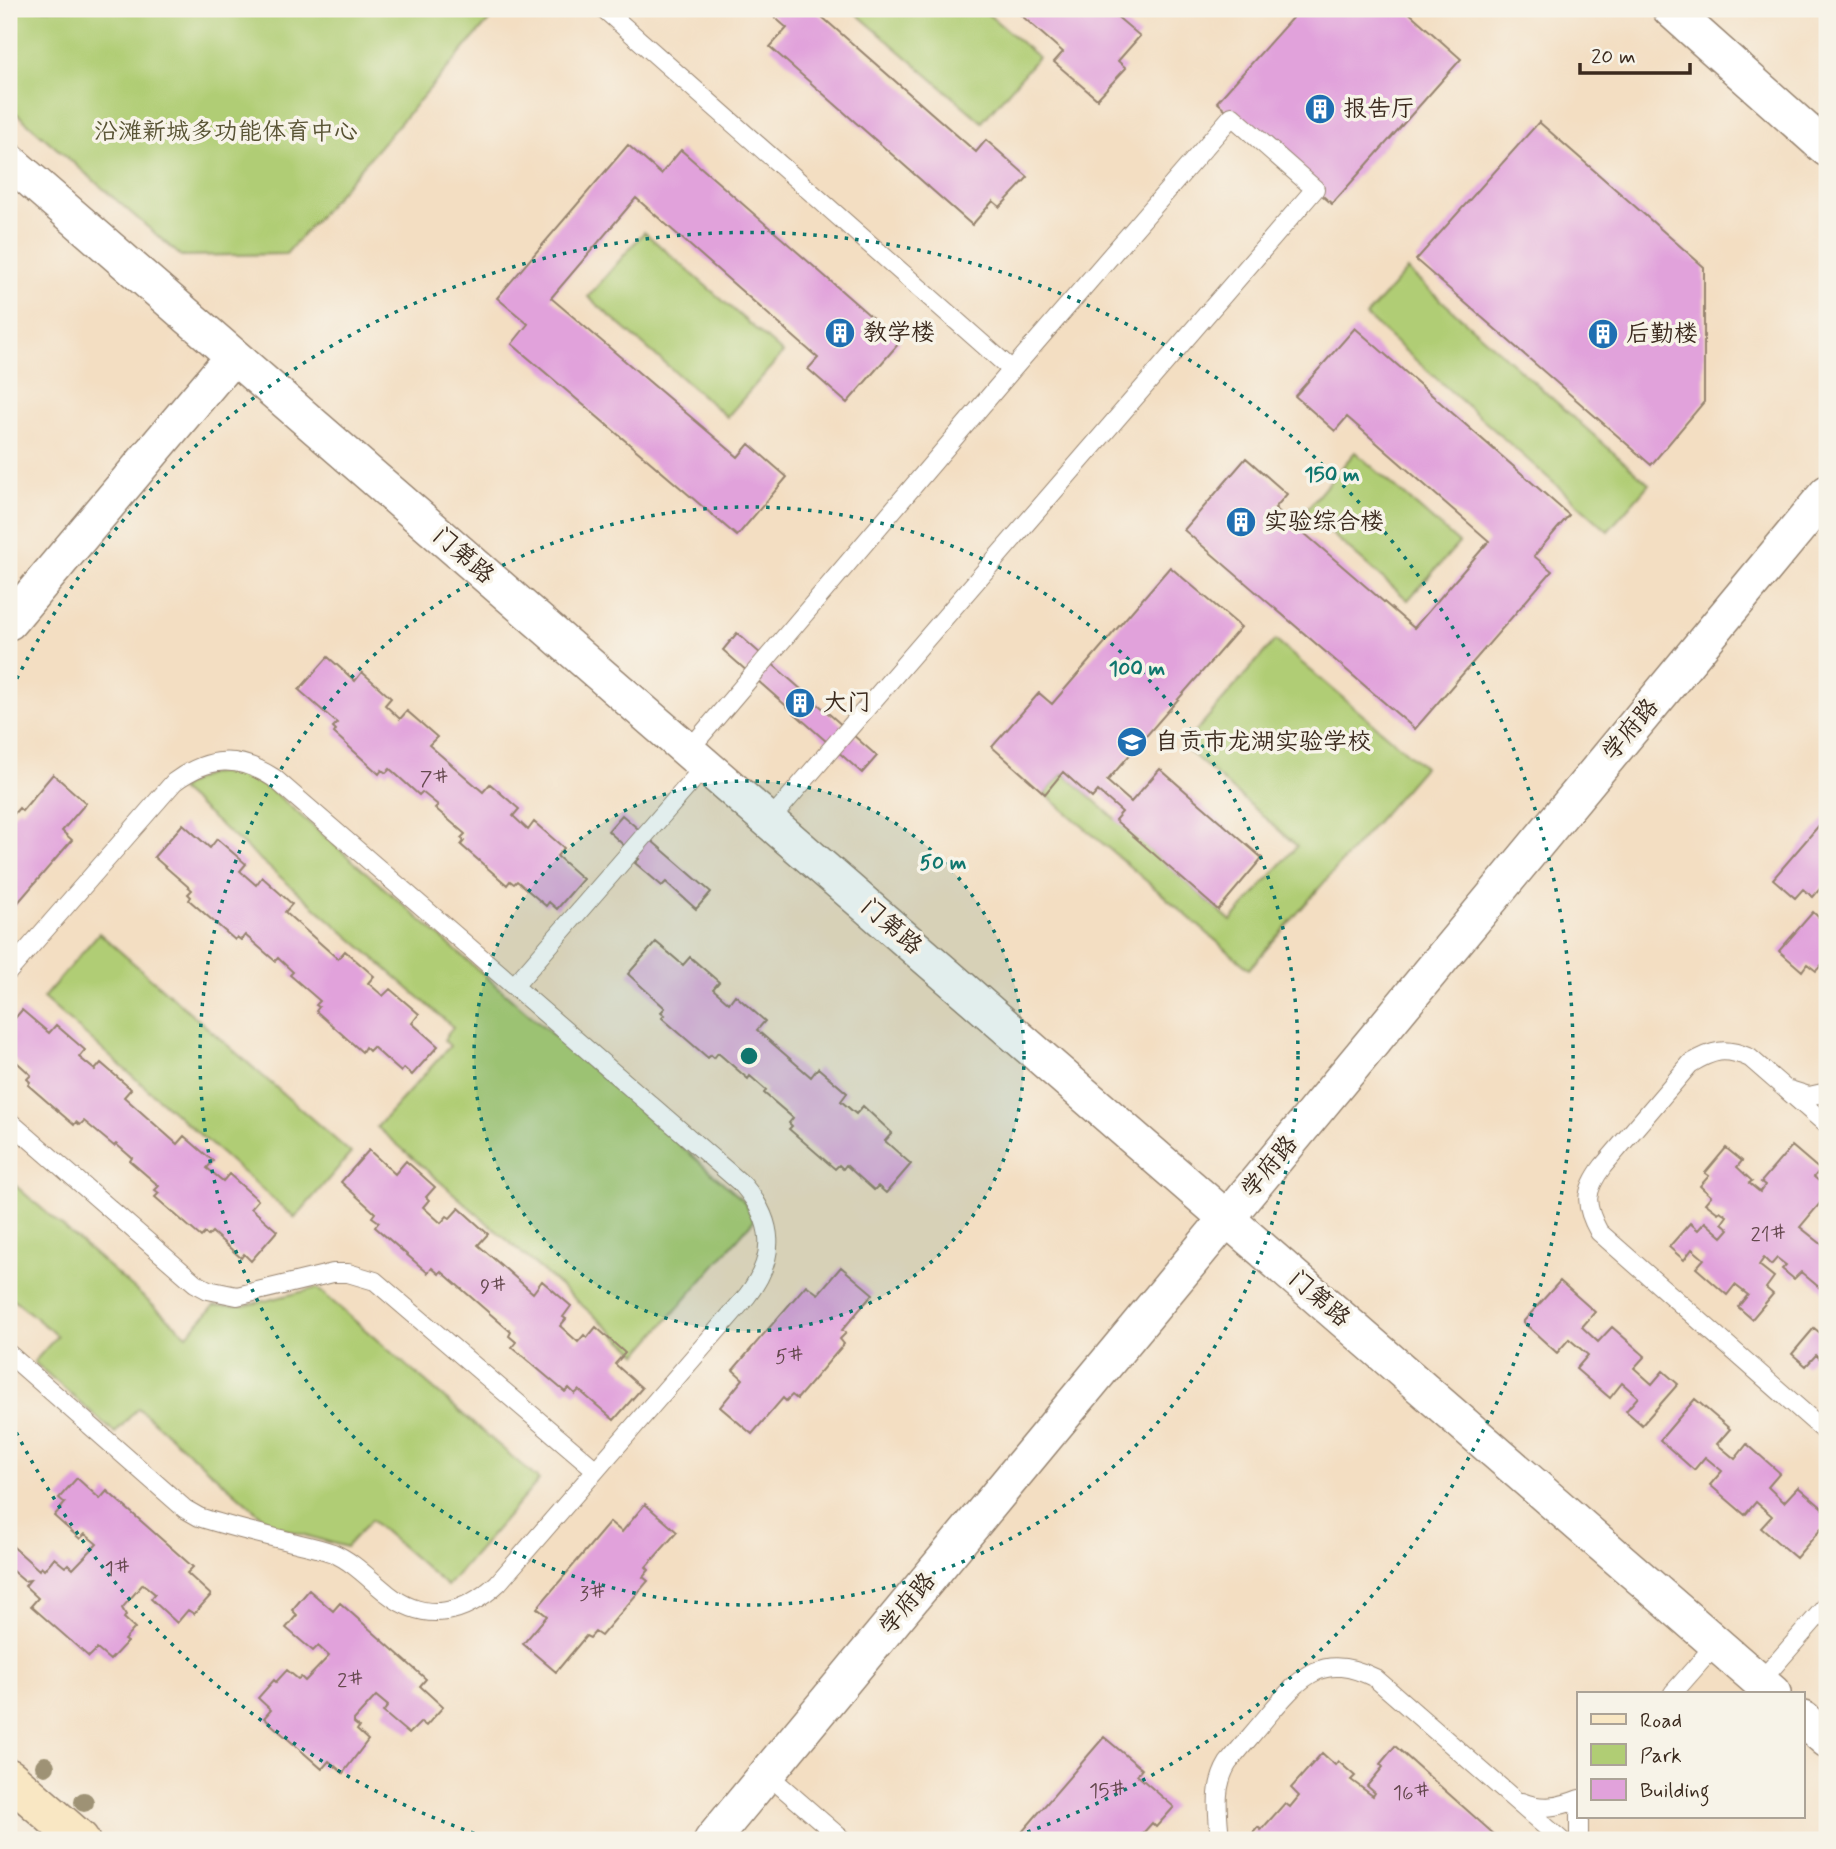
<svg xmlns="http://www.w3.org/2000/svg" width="1836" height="1849" viewBox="0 0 1836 1849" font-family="Mynerve,'LXGW WenKai TC',sans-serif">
	<rect width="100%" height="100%" fill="#f7f3e8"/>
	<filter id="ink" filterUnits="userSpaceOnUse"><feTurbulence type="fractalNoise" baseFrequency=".0143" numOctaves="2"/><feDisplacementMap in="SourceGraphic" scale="14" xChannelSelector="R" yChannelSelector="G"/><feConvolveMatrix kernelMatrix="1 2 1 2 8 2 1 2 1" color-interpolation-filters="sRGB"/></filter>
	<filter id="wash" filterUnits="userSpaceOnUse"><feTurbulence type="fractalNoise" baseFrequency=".00686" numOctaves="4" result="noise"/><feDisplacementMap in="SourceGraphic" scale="28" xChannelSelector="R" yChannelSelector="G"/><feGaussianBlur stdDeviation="1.57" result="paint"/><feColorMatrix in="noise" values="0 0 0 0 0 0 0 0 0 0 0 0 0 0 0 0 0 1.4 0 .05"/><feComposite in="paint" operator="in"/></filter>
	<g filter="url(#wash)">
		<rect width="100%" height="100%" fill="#f3dec2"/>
		<!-- green -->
		<path fill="#b0cd74" stroke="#767c49" stroke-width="2" d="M9,9H499L286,254L181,256L9,107Z
			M851,9H982L1038,57L982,122Z
			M644,232L783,353L727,417L588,297Z
			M1407,270L1649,484L1608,531L1366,316Z
			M1355,452L1459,543L1408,600L1305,511Z
			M1275,640L1424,767L1249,969L1045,794L1063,773L1231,921L1297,846L1183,746Z
			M224,772L239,773L268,787L744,1201L754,1220L638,1354L377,1127L450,1046L444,1040L453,1027L180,790C194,778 206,774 224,772Z
			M99,933L351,1153L295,1218L43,998Z
			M9,1180L187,1335L214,1306H244L317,1288L539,1480L447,1586L371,1520L346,1547L273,1526L138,1408L115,1433L34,1362L57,1336L9,1295Z"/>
		<g id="blocks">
			<!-- building -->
			<path fill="#e1a2db" d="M765,9H813L976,152L986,140L1028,177L1000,207L993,201L972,225L770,47L787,28Z
				M1014,9H1108L1140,36L1118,61L1126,68L1097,99L1054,62L1063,52Z
				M1300,9H1405L1461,59L1332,204L1217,102Z
				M1539,122L1704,267V402L1651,465L1416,260Z
				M628,145L661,174L681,150L900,342L847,403L808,369L818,358L636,198L551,298L738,457L749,444L787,477L737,536L512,344L528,324L497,298Z
				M1355,328L1569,515L1534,556L1552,571L1415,729L1184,530L1246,458L1287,494L1275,508L1414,628L1489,541L1347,417L1335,431L1295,396Z
				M1170,567L1241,627L1107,781L1131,802L1160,769L1262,858L1218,910L1115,820L1122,812L1098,791L1092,798L1063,772L1045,794L992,747L1039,693L1052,704Z
				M737,633L877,756L862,773L723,650Z
				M328,657L355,681L362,672L391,698L385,705L400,719L407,711L437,737L429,745L483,792L490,784L519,809L513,816L528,830L534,822L564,848L557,856L583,879L557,909L549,902L546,906L517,881L514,884L510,881L507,885L461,845L464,841L461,838L465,834L435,808L438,805L422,792L419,795L390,769L386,773L382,770L379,774L334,733L336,730L333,727L337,723L299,690Z
				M53,774L86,803L62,831L72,840L9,913V811L13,815L19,808L22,811Z
				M622,815L711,892L696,909L666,882L662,886L635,863L639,859L608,831Z
				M1827,816V887L1824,884L1813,897L1803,889L1795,898L1773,879Z
				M183,824L210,848L217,839L246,864L240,871L256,885L262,877L292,904L285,912L338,959L345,951L374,976L368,983L383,996L390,989L419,1014L412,1023L438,1046L412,1075L404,1068L401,1072L373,1047L369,1051L365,1047L362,1052L316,1011L319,1007L316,1005L320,1001L290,975L293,972L278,958L275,961L245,935L241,940L237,937L235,940L189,900L191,897L188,894L192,890L154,857Z
				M1813,912L1825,923L1827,921V959L1816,971L1807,964L1802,971L1779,951Z
				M656,942L683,965L690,957L719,982L713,989L729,1003L735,995L765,1021L757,1030L811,1077L818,1068L847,1093L841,1101L856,1114L863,1106L892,1133L885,1141L911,1164L886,1193L878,1186L874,1190L846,1165L843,1169L839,1165L835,1169L789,1129L792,1126L789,1123L793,1118L764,1093L766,1090L750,1076L748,1079L718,1053L714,1058L711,1055L708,1058L662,1018L665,1015L661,1012L665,1008L628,974Z
				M22,1010L49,1033L56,1025L85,1050L79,1057L95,1070L101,1063L131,1089L124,1097L177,1144L184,1136L213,1161L207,1168L223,1181L229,1174L258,1200L251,1208L277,1231L251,1261L244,1254L241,1258L212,1232L208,1236L205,1233L201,1237L155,1197L159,1193L155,1190L159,1186L130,1161L132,1158L116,1144L114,1146L84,1121L80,1125L76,1122L74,1125L28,1085L30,1082L27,1079L31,1075L9,1055V1025Z
				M1792,1146L1820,1170L1814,1177L1827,1188V1195L1800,1227L1824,1246L1827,1242V1294L1801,1272L1794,1279L1782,1269L1786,1265L1777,1258L1771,1265L1764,1258L1759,1265L1774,1277L1766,1288L1773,1294L1752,1319L1738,1307L1748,1295L1735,1285L1727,1295L1696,1268L1704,1259L1692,1249L1684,1260L1669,1247L1690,1223L1698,1230L1705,1222L1722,1237L1729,1229L1722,1223L1727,1216L1720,1211L1718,1213L1705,1203L1711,1196L1700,1186L1709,1176L1705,1173L1726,1148L1742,1161L1737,1167L1752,1181L1749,1183L1760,1192L1765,1185L1761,1182Z
				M369,1150L395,1174L406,1161L435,1187L426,1197L429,1200L423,1207L441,1223L447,1216L450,1218L459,1208L488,1234L478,1245L533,1293L542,1281L571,1306L563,1317L566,1319L560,1326L578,1342L584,1335L587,1338L596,1327L625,1353L615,1364L642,1388L614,1420L579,1390L575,1394L569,1388L565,1392L512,1347L516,1342L509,1336L511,1332L441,1271L439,1274L432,1268L428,1273L375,1227L379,1222L372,1217L375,1213L341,1182Z
				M841,1267L873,1294L842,1330L846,1333L840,1339L844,1344L797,1399L792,1395L786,1401L783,1398L752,1434L720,1407L743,1379L733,1370L806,1285L818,1294Z
				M1560,1281L1595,1312L1582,1327L1598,1342L1612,1327L1645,1356L1634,1368L1652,1384L1663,1371L1678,1384L1642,1425L1626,1411L1638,1397L1622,1383L1610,1398L1576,1369L1588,1355L1569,1339L1557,1353L1523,1322Z
				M1814,1328L1824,1336L1827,1331V1365L1816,1355L1806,1366L1792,1354Z
				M1695,1399L1730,1429L1717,1444L1735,1459L1747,1444L1780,1473L1768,1487L1784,1502L1798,1487L1827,1512V1522L1796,1558L1761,1528L1772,1516L1756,1502L1745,1515L1710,1485L1722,1471L1705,1457L1694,1470L1660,1440Z
				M77,1478L100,1499L107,1491L193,1567L187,1573L211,1595L194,1614L188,1610L177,1623L151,1599L155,1594L143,1584L122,1608L126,1615L124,1618L135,1628L124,1640L127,1642L110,1660L97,1649L89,1657L31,1606L38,1598L25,1586L30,1580L24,1581L9,1568V1543L39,1570L41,1567L44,1570L54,1558L65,1567L68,1564L73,1569L97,1544L85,1534L80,1539L54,1516L65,1503L59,1498Z
				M645,1504L677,1532L646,1567L649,1570L643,1577L648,1581L601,1636L595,1632L590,1638L586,1636L556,1672L523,1644L547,1616L537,1608L610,1522L622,1532Z
				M309,1590L333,1611L340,1603L426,1679L420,1686L443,1707L426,1726L421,1722L409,1734L383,1712L388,1706L376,1696L354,1720V1723L359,1727L357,1730L368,1740L343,1773L329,1761L322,1769L264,1718L271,1710L258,1698L274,1680L276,1682L287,1670L298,1679L301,1677L305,1681L329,1656L318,1646L313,1651L286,1628L297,1615L292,1610Z
				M1104,1737L1142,1769L1137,1775L1174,1807L1156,1827L1152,1823L1137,1840H1125L1120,1836L1116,1840H1018L1016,1839Z
				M1395,1746L1495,1835L1491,1840H1247L1258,1827L1261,1830L1285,1803L1290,1807L1299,1796L1291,1788L1322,1753L1335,1765L1338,1761L1355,1776L1351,1780L1373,1796L1375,1793L1367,1786L1383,1767L1380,1764Z"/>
		</g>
	</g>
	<g filter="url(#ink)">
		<use href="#blocks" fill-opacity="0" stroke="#978470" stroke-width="2"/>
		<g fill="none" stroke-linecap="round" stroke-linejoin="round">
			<!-- lane casing -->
			<g stroke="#978470" stroke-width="20">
				<path id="lane" d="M604,9L1012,370
					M688,751L1012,370L1232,116L1315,189L769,821
					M9,971L174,782C209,756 238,755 274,778L743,1185C775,1222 777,1257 747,1296L498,1583C465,1614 426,1624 388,1594C370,1580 354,1562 333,1553C320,1548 305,1545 292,1542C261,1534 229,1527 199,1517L185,1509L9,1354
					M514,986L705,766
					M1790,1090L1809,1096L1827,1092
					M9,1121L195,1283L208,1290L237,1296L333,1273H348L375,1281L596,1470
					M1827,1125L1750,1058C1725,1047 1713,1050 1690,1064L1603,1166C1584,1191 1584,1205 1599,1232L1827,1433
					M1760,1682L1827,1605
					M1673,1693L1716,1644
					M767,1774L843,1840
					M1522,1802C1542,1810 1559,1807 1579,1799
					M1579,1815V1840
					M1220,1840C1218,1813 1213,1787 1228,1763C1242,1746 1256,1730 1270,1713C1303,1675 1323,1652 1375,1678L1561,1840"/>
			</g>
			<!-- street casing -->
			<g stroke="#978470" stroke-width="38">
				<path id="street" d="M1670,9L1827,149
					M9,161L1773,1693
					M9,622L233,356
					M1803,1719L1827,1740
					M712,1840L1827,493"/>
			</g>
			<!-- secondary casing -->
			<g stroke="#978470" stroke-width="41">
				<path id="secondary" d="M9,1778L80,1840"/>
			</g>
			<!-- lane -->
			<use href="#lane" stroke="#fff" stroke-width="18"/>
			<!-- street -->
			<use href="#street" stroke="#fff" stroke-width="35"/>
			<!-- secondary -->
			<use href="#secondary" stroke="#f9e7c3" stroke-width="38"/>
		</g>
		<!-- trees -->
		<g fill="#9e9274">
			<circle cx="45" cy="1766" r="10"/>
			<circle cx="84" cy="1802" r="10"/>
		</g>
	</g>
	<!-- distance rings -->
	<circle cx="749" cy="1056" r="275" fill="#0f766e" fill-opacity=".12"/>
	<g fill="none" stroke="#0f766e" stroke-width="3.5" stroke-dasharray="3.5 7">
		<circle cx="749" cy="1056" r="275"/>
		<circle cx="749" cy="1056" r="549"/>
		<path d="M494 1840A824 824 0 0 1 12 1424M12 688A824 824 0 1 1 1004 1840"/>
	</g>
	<!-- icons -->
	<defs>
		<g id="building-disc" transform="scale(1.575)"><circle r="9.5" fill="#1f6fb2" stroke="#f7f3e8"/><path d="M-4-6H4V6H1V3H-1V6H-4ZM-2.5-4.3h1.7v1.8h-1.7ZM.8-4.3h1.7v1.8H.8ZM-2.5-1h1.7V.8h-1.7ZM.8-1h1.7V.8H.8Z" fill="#fff"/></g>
		<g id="school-disc" transform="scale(1.575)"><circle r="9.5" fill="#1f6fb2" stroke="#f7f3e8"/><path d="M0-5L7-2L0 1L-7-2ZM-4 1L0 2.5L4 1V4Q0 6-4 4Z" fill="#fff"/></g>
	</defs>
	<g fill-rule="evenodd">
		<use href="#building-disc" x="1320" y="109"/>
		<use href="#building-disc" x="840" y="333"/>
		<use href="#building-disc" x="1603" y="334"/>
		<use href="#building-disc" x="1241" y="522"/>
		<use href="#building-disc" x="800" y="703"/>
		<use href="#school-disc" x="1132" y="742"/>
	</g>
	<g text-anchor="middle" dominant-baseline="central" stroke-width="7" stroke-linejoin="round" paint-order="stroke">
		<!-- number labels -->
		<g font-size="21" fill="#64484d">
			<text x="434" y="779">7#</text>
			<text x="1768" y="1235">21#</text>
			<text x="493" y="1287">9#</text>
			<text x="789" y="1357">5#</text>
			<text x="117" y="1569">1#</text>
			<text x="592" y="1594">3#</text>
			<text x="350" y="1681">2#</text>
			<text x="1107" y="1791">15#</text>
			<text x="1411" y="1793">16#</text>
		</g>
		<!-- poi labels -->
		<g font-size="24" fill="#3b2a1e" stroke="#f7f3e8" text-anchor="start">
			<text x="1343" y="109">报告厅</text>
			<text x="863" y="333">教学楼</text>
			<text x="1626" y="334">后勤楼</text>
			<text x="1264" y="522">实验综合楼</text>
			<text x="823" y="703">大门</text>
			<text x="1155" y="742">自贡市龙湖实验学校</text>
		</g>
		<!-- park labels -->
		<g font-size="24" fill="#585334" stroke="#f7f3e8">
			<text x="226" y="132">沿滩新城多功能体育中心</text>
		</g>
		<!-- street labels -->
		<g font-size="24" fill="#3b2a1e" stroke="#f7f3e8">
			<text transform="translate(463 556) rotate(41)">门第路</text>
			<text transform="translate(1631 730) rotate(-50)">学府路</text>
			<text transform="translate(891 927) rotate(41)">门第路</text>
			<text transform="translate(1270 1167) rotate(-50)">学府路</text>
			<text transform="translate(1319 1299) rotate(41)">门第路</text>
			<text transform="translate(908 1604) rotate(-50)">学府路</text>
		</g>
	</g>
	<circle cx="749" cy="1056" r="10" fill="#0f766e" stroke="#f7f3e8" stroke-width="3.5"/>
	<g font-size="21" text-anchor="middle" font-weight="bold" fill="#0f766e" stroke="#f7f3e8" stroke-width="7" stroke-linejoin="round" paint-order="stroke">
		<text x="1332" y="481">150 m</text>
		<text x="1137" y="675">100 m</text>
		<text x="943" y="869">50 m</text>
	</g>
	<!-- margin -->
	<rect width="1836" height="1849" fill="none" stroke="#f7f3e8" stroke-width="35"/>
	<!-- legend -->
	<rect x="1577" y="1692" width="228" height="126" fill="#f7f3e8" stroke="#aca397" stroke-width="2"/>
	<rect x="1591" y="1714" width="35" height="10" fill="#f9e7c3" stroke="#aca397" stroke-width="2"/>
	<text x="1640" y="1727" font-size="21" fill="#3b2a1e">Road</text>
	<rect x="1591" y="1744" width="35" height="21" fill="#b0cd74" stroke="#aca397" stroke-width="2"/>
	<text x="1640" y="1762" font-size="21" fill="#3b2a1e">Park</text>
	<rect x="1591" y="1779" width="35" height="21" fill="#e1a2db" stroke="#aca397" stroke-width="2"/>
	<text x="1640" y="1797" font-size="21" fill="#3b2a1e">Building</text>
	<!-- scale -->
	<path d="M1580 63v10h110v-10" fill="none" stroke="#3b2a1e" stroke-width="3.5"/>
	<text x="1591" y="63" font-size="21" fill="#3b2a1e" stroke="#f7f3e8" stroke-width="5" paint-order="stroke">20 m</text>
</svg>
